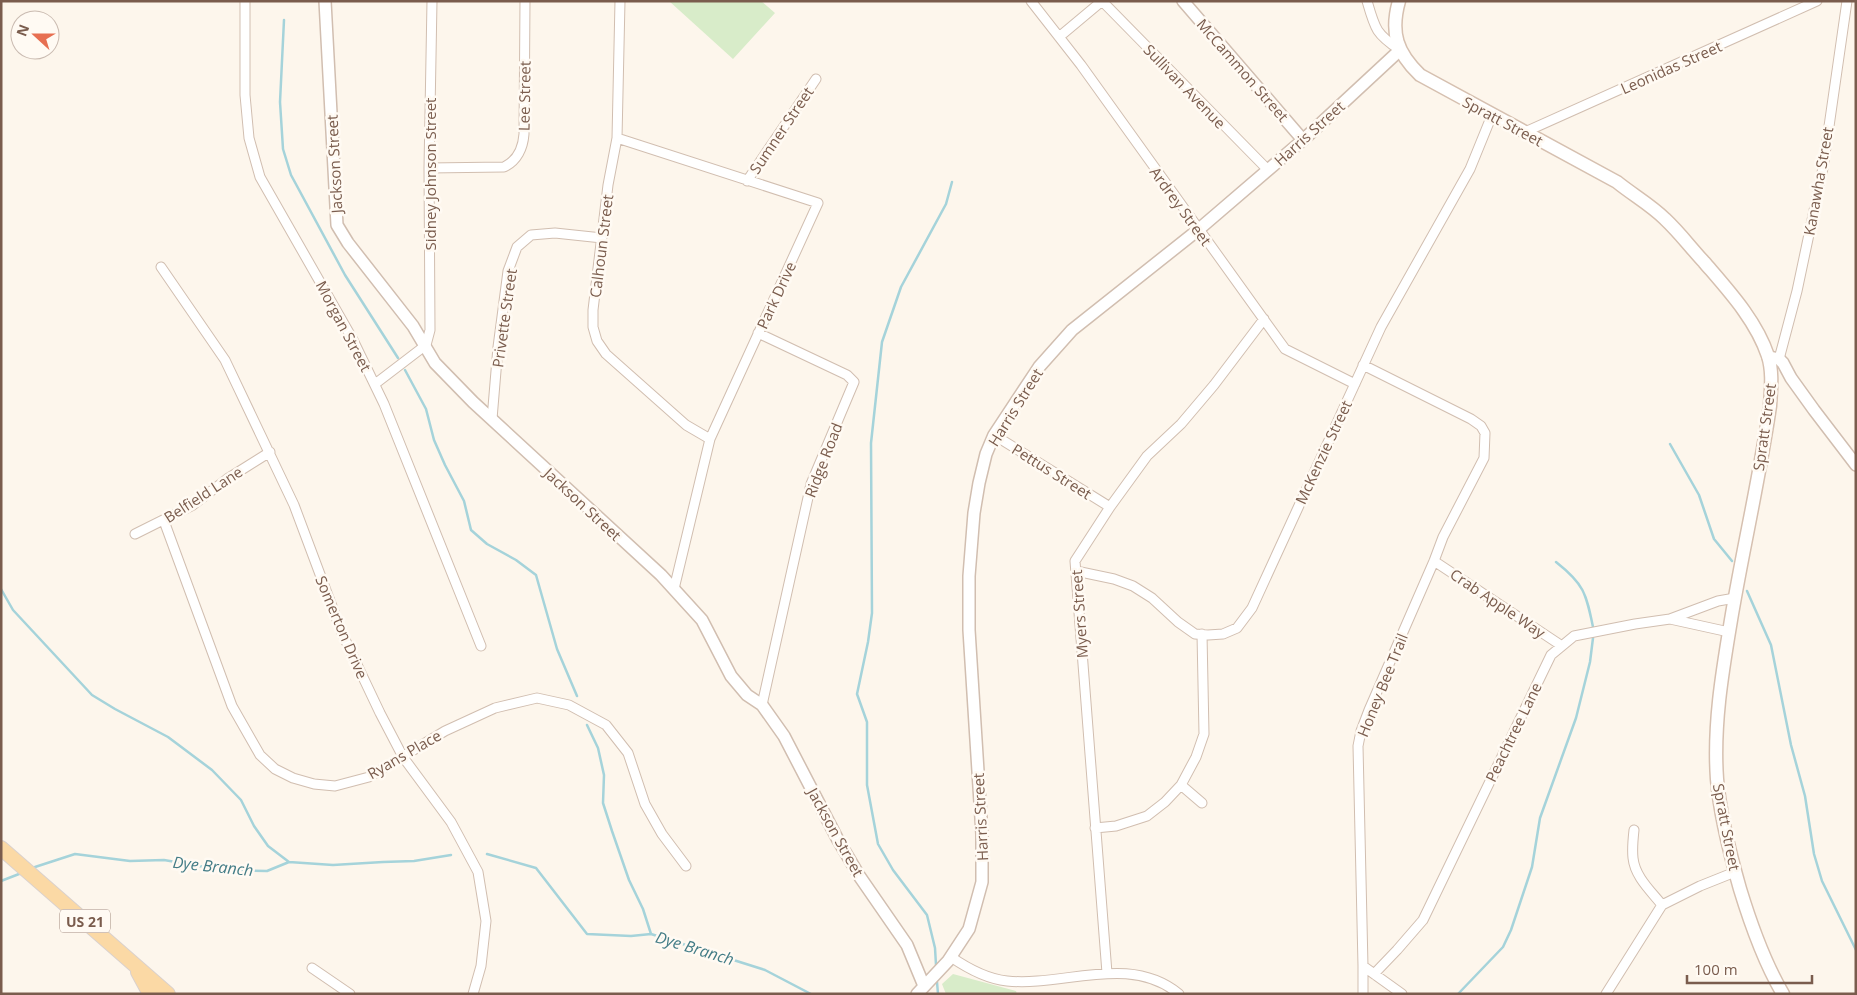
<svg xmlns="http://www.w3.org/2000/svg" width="1857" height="995" viewBox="0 0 1857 995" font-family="'Open Sans',sans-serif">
	<rect width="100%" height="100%" fill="#fdf6ec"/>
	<!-- green -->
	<path fill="#d8ecc9" d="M669,1H761L775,13L733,59Z
		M953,974L1016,991L1017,994H946L942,984Z"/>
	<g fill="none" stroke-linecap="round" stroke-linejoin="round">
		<!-- stream -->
		<path stroke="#a5d3da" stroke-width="2.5" d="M284,20L280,102L283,149L291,175L345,275L398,358
			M405,370L426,409L434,440L445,465L464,501L471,530L487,544L516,560L536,575L557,649L577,696
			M1670,444L1699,495L1714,539L1732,561
			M1556,562C1584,584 1586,593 1593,627
			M1,589L13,610L92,695L115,709L168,737L212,770L241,800L254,826L268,846L289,862
			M1747,591L1771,645L1791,745L1805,796L1814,854L1822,881L1856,950
			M587,725L598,748L604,775L603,803L612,831L629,880L643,909L651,934
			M487,854L536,868L587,934L631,936L651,934L765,970L811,994
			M35,867L75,854L130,861L164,860L222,870L267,871L289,862L333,865L383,862L414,861L451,855
			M1,881L19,874
			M936,965L935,948L927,915L893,870L878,844L867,785V722L857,694L868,642L872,613L871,443L882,342L901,287L946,204L952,182
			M937,982L938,994
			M1458,994L1503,947L1511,930L1532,867L1540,818L1576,718L1590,662L1593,638"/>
		<!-- minor casing -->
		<g stroke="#d1beb0" stroke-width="11">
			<path id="minor" d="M245,1V95L249,138L260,177L352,338L384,404L481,646
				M620,1L617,138L608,185L593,310V327L597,341L606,354L686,425L710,439
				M1031,1L1081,65L1285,349L1355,384
				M1102,1L1268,170
				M1367,1C1375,29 1376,34 1400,50
				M1059,37L1102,1
				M1525,132L1817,1
				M617,138L818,203L710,439L674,589
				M429,168L504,167C517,161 523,148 524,134L525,1
				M747,181L816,79
				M161,267L225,360L294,505L342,633L380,713L403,757L451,822L478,872L486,921L481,966L473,994
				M758,333L847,375L854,382L811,484L762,705
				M1779,359L1797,291L1823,168L1847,1
				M1363,365L1471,419L1481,426L1485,433L1484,458L1443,537L1434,561L1369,710L1361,731L1358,746L1363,966L1402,994
				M375,384L426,345L430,330L429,168L432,1
				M492,419L498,347L508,271L517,247L531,235L555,233L602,238
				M994,435L1110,507
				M164,521L232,706L260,755L275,769L293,778L314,784L335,786L369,777L445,731L495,708L537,698L569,705L606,725L628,753L645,804L662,834L686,866
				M135,534L193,505L227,479L270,452
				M1434,561L1562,646
				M1076,571L1114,579L1133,586L1152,598L1178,622L1195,634L1208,635L1223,634L1237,628L1252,608L1381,327L1470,169L1492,115
				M1670,619L1729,632
				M1181,785L1202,803
				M1095,828L1116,826L1147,816L1165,802L1181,785L1196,757L1204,734L1202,634
				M1634,830C1633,839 1632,849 1633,858C1635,877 1651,891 1662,905
				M951,957C967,968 988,979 1007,981C1064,987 1129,953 1179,994
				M1363,966V994
				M312,968L350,994
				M1107,973L1075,561L1110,507L1147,456L1181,424L1214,385L1264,319
				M1374,974L1397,950L1423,920L1551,655L1574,636L1635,624L1670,619L1718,601L1735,598
				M1606,994L1662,905L1700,886L1735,872"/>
		</g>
		<!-- tertiary casing -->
		<g stroke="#d1beb0" stroke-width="14">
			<path id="tertiary" d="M325,1L337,225L348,243L413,326L435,363L473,402L661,575L702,620L731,676L747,695L762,705L784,736L838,840L860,877L907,945L924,986
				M1183,1L1303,140
				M1768,357L1779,359L1783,363L1791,378L1814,410L1856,465
				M917,994L948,961L969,929L982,882V834L969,630V576L974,513L979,483L986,454L994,435L1039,367L1072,330L1198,230L1303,140L1400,50"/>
		</g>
		<!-- secondary casing -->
		<g stroke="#d6c0b0" stroke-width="15">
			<path id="secondary" d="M1399,1C1390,33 1397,53 1420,75L1617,182C1633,195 1651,205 1665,219C1679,232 1691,248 1704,262C1728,290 1756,320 1768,356C1773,372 1771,389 1770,406C1760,475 1744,544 1732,614C1723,668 1713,723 1717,779C1720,816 1730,854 1740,889C1751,925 1764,962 1783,994"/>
		</g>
		<!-- primary casing -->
		<g stroke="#dad1cd" stroke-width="16">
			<path id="primary" d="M1,848L168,994
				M138,972L150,994"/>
		</g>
		<!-- minor -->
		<use href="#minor" stroke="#fff" stroke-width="9"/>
		<!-- tertiary -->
		<use href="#tertiary" stroke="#fff" stroke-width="11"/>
		<!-- secondary -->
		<use href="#secondary" stroke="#fff" stroke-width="12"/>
		<!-- primary -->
		<use href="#primary" stroke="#fbd9a5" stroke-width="14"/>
	</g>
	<g text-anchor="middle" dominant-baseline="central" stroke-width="5" stroke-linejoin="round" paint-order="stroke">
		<!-- shield labels -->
		<rect fill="#fffaf3" stroke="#a28b7f" stroke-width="1" x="60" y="909.5" width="50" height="23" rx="4"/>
		<g font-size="14" font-weight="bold" fill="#7a5c4d">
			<text x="85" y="921">US 21</text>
		</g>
		<!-- street labels -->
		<g font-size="15" fill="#7a5c4d" stroke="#fffaf3">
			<text transform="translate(1671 67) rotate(-24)">Leonidas Street</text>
			<text transform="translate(1243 70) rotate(49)">McCammon Street</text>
			<text transform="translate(1185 86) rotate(46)">Sullivan Avenue</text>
			<text transform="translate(524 96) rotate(-89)">Lee Street</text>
			<text transform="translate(1503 121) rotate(28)">Spratt Street</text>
			<text transform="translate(781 130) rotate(-56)">Sumner Street</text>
			<text transform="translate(1309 133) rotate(-42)">Harris Street</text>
			<text transform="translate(334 164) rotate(-93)">Jackson Street</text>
			<text transform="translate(430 174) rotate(-90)">Sidney Johnson Street</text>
			<text transform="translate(1818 181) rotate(-80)">Kanawha Street</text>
			<text transform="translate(1181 206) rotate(54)">Ardrey Street</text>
			<text transform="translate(601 246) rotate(-83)">Calhoun Street</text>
			<text transform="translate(776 295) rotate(-65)">Park Drive</text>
			<text transform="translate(504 318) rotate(-82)">Privette Street</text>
			<text transform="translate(344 326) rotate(62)">Morgan Street</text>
			<text transform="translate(1015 407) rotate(-58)">Harris Street</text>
			<text transform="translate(1764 427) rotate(-82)">Spratt Street</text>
			<text transform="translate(1323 452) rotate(-65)">McKenzie Street</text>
			<text transform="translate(823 460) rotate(-69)">Ridge Road</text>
			<text transform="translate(1052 471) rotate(32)">Pettus Street</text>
			<text transform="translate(203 494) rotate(-33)">Belfield Lane</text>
			<text transform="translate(583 504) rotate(43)">Jackson Street</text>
			<text transform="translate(1498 603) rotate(34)">Crab Apple Way</text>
			<text transform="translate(1079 614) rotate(-94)">Myers Street</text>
			<text transform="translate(342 627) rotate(67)">Somerton Drive</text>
			<text transform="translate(1382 685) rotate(-68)">Honey Bee Trail</text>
			<text transform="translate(1513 732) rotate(-64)">Peachtree Lane</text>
			<text transform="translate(404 754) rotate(-30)">Ryans Place</text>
			<text transform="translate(980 817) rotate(-93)">Harris Street</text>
			<text transform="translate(1727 827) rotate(79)">Spratt Street</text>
			<text transform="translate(836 832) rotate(61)">Jackson Street</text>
		</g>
		<!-- water labels -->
		<g font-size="16" font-style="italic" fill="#437c86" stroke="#fffaf3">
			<text transform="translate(213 866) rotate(6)">Dye Branch</text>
			<text transform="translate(695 948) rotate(17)">Dye Branch</text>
		</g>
	</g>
	<!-- border -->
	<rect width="1857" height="995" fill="none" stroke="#7a5c4d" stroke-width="5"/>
	<!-- north arrow -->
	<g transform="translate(35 35) rotate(291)"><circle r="24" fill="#fffaf3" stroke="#cabbb1"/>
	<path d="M0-4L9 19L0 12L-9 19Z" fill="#e76f51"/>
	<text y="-8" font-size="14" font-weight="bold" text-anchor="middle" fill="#7a5c4d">N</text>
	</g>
	<!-- scale -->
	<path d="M1687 975v8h125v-8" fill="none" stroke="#7a5c4d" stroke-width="2.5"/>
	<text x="1694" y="975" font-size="15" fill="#7a5c4d" stroke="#fffaf3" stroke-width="4" paint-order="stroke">100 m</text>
</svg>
